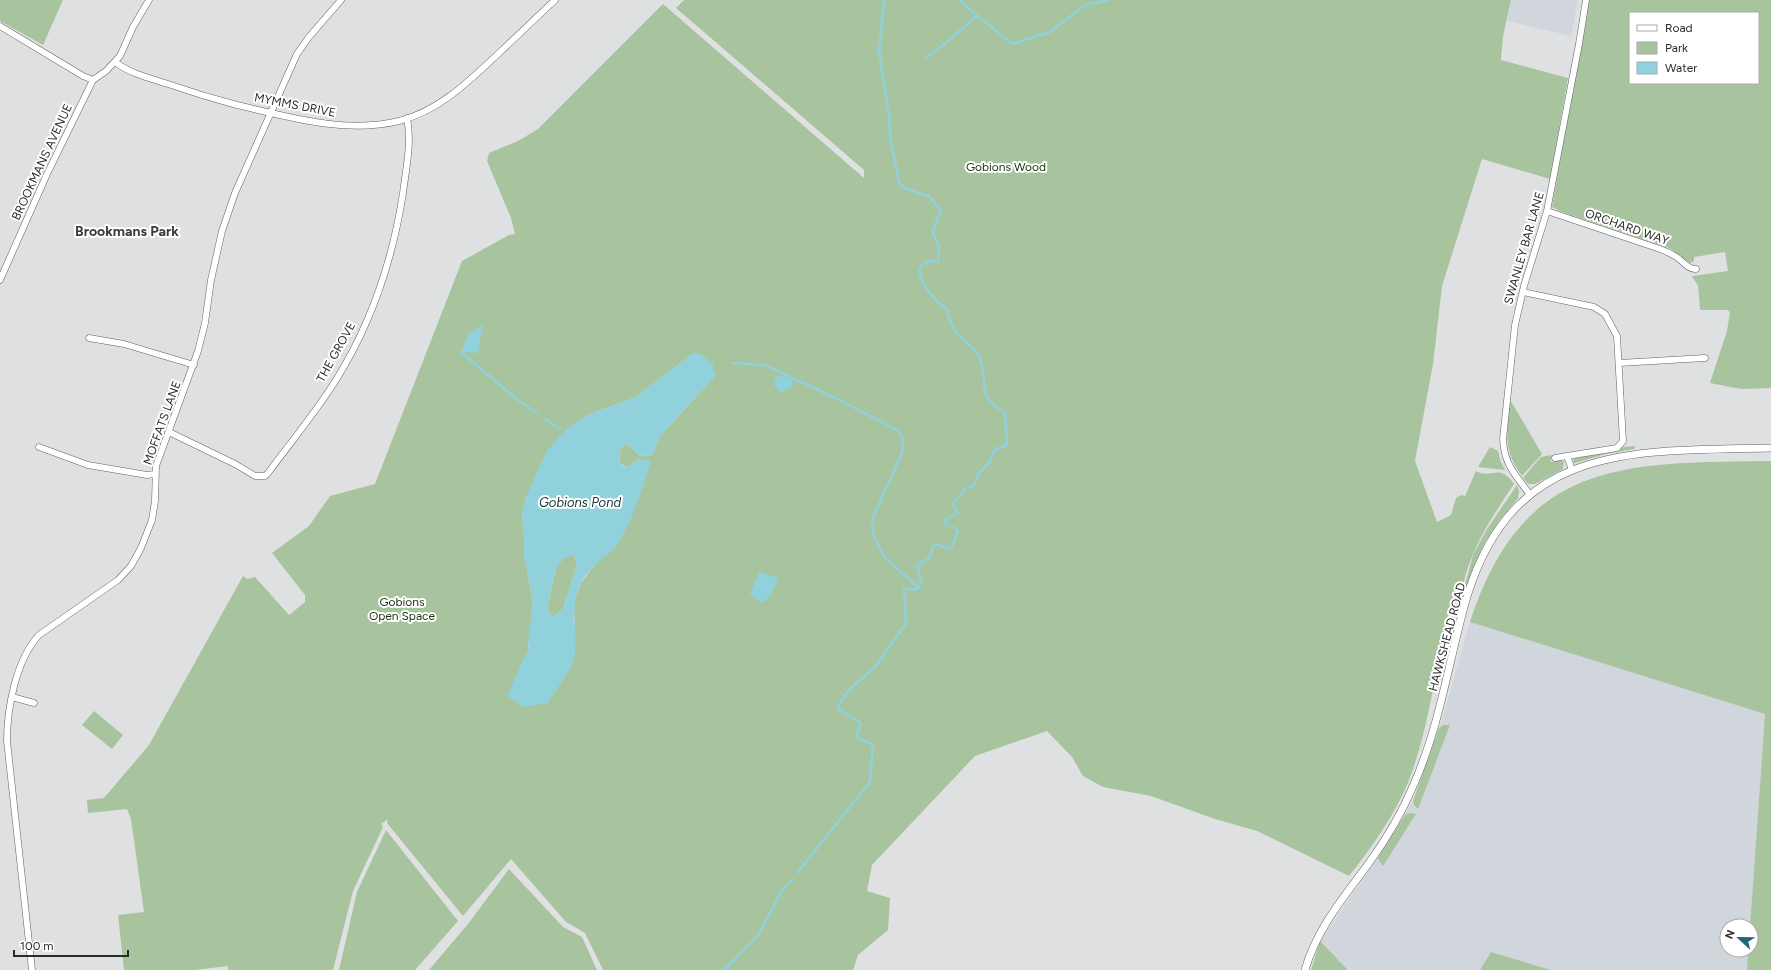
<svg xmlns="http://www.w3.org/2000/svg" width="1771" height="970" viewBox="0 0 1771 970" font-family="Figtree,sans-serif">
	<rect width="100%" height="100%" fill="#dfe0e1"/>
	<!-- built -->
	<path fill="#d1d6dd" d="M1511,0H1578L1571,36L1507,21Z
		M1470,622L1765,714L1750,926H1727V950H1748L1747,970H1551L1491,953L1480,970H1348L1320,941L1379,856L1413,801L1442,720Z"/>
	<!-- green -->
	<path fill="#a8c49e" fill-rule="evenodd" d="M0,0H63L43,45L0,21Z
		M684,0H1511L1503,36L1501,60L1568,78L1550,179L1482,159L1442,286L1433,364L1415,461L1437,522L1451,515L1456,498L1461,495L1465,496L1476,471C1491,480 1499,462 1514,484C1492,517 1472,546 1463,585L1457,588L1456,585C1437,649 1433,717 1409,780C1395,815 1372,847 1349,876L1257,831L1215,819L1151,796L1103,787L1083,776L1072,757L1047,731L975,756L872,865L867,891L890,898L888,930L858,955L853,970H603L585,933L566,922L511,859L463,916L387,823L388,819L381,824L383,827L353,891L333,970H228V966L195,970H124L118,915L144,912L131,819L127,809L88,813L87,800L104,798L149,745L243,576L247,579L255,577L289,615L305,602V595L272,553L309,526L330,496L375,484L462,261L509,235L515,234L511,218L487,161L489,153L518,141L538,129L663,4L864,178V170L676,8ZM694,353L716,375L660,436L652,455L640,456L630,446H624C618,451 619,458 621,464L627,467L640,459L617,544L592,568L581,583L574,601L575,630L528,651L533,602L524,553V534L522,514L526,497L587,415L634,398Z
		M1588,0H1771V388L1741,389L1710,383L1727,331L1730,312L1727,310H1700L1698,285L1692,277L1693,276L1728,271L1725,252L1694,257V261L1690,263L1669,248L1562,212L1552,207ZM1630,13H1758V83H1630Z
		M1509,402L1512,403L1542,454L1522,476C1502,449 1508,434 1509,402Z
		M1636,446L1634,449L1606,454L1575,463L1573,462L1575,457C1585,456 1617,454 1623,447Z
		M1490,447L1498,451L1500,460L1505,470L1478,467Z
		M1551,455V462L1561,460L1564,462L1563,469L1535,484H1528L1523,478L1541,457Z
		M1771,461V970H1747L1748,950H1751V926H1750L1765,714L1470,622C1523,459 1623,463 1771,461Z
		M1517,485L1519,491L1518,498L1499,521L1485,542L1475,564L1461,600L1473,555L1487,529Z
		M574,555L577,565L563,609L552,617L547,608L556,568L563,558Z
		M94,711L123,735L112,749L82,725Z
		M1443,725H1450L1418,809L1414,805L1413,801L1439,728Z
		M1409,813L1416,814L1383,866L1378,859L1379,856L1405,815Z
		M386,830L458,921L415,970H339L357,892Z
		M509,869L563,927L582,937L597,970H429L468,924Z
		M1320,941L1348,970H1311Z
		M1491,952L1551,970H1480Z"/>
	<!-- water -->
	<path fill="#90d1db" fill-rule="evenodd" d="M483,324L478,353L461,352L469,333Z
		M694,353C708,354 711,364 716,375L660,436L652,455L640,456L630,446H624C618,451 619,458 621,465L627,467L640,459L651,461C642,489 634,518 618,543C607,558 589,566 581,583C568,608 579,633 574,659C572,668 554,693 548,703L524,707L507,696L529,647L528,641L533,602L524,553V534L522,514L526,497L546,452L564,431L587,415L634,398ZM574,555L577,565L563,609L552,617L547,608L556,568L563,558Z
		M784,376L793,381L791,388L781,392L774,385L776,377Z
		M759,572L778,578L771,595L762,603L750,594Z"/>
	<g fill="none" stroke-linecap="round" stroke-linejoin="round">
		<!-- stream -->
		<path stroke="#90d1db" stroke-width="2.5" d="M961,0V2L1012,44L1050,32L1085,5L1109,0
			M926,58L947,42L977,16
			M461,352L519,401L537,413
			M733,363L765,365L835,398L899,431L903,439L902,453L872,520L873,535L885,558L919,588
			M711,364L713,362
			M544,418L560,429
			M797,873L870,782L873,745L856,737L861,723L838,709V706L848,691L876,666L906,623L904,589L909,588L913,590L919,588L921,582L917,565L929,558L934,544L951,549L958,530L944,523L946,519L958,513L954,507V502L961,496L964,489L974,486L978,474L990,462L995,449L1006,446L1007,444L1005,413C977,394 988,393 982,366C981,363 981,358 979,355C973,346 964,341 957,333C951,326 949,316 946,308C930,299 900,259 938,261C940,250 939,243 933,234L935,225L941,211L930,197L902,187L899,182L890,137L889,115L879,51L884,0
			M724,970L759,934L781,892L792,880"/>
		<!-- minor casing -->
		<g stroke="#616163" stroke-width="7">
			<path id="minor" d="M0,26L83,76L93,80
				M115,62C131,74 149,78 168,84C191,92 214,99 237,105C289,117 345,134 399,121C439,111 468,82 498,54C517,36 536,18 555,0
				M1547,211L1657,248C1663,250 1668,252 1673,255C1681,258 1687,270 1696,269
				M0,280L47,174L93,80L106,71L120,56L133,27L149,0
				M1523,292L1594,307L1605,314L1617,336L1623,441L1617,448L1567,456L1572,470
				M89,338L124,344L194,365
				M1619,363L1705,358
				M169,432L235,464L255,476H265L268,473C291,442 316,412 336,380C371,324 393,258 403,193C406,169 412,143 407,118
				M39,447L88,465L147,475L155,474
				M1555,458L1567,456
				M1530,495C1516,475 1504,465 1503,439L1515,325L1524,286L1547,211L1579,44L1586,0
				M12,697L34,703
				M32,970L7,741C7,708 16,660 39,635L118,580L131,566L141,548L152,520L155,501L156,466L198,351L205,323L211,280L222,231L235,193L297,54L309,37L341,0"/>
		</g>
		<!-- tertiary casing -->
		<g stroke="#616163" stroke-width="8">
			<path id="tertiary" d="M1305,970C1317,928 1344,897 1369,863C1387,838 1402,813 1414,784C1439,727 1448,666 1464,607C1509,442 1630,451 1771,448"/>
		</g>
		<!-- minor -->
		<use href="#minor" stroke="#fff" stroke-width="6"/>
		<!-- tertiary -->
		<use href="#tertiary" stroke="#fff" stroke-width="7"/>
	</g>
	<g text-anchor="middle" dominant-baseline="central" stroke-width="4" stroke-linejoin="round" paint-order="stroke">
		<!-- street labels -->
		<g font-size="12" fill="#2a2a2b" stroke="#fff">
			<text transform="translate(295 105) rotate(11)">MYMMS DRIVE</text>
			<text transform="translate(42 162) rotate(-65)">BROOKMANS AVENUE</text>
			<text transform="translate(1627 227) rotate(19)">ORCHARD WAY</text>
			<text transform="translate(1524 248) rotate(-74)">SWANLEY BAR LANE</text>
			<text transform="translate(336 352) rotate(-61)">THE GROVE</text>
			<text transform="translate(162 423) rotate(-70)">MOFFATS LANE</text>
			<text transform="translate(1447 637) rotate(-75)">HAWKSHEAD ROAD</text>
		</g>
		<!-- park labels -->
		<g font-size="12" fill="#163408" stroke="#fff">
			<text x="1006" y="167">Gobions Wood</text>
			<text x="402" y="602">Gobions<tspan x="402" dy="14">Open Space</tspan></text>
		</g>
		<!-- water labels -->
		<g font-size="13" font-style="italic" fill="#123337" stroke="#fff">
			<text x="580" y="502">Gobions Pond</text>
		</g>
		<!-- quarter labels -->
		<g font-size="14" font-weight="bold" fill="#3a3b3c" stroke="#fff">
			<text x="127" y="231">Brookmans Park</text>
		</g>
	</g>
	<!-- legend -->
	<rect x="1629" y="12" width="130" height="72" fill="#ffffff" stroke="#aaaaaa"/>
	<rect x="1637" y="25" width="20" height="6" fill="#ffffff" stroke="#aaaaaa"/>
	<text x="1665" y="32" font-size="12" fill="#2a2a2b">Road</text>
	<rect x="1637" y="42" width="20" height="12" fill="#a8c49e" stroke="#aaaaaa"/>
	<text x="1665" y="52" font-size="12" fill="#2a2a2b">Park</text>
	<rect x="1637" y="62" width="20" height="12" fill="#90d1db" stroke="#aaaaaa"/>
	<text x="1665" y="72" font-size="12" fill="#2a2a2b">Water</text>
	<!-- north arrow -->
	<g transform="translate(1739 938) rotate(292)"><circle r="19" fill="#ffffff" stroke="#aaaaaa"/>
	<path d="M0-3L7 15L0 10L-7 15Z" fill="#226778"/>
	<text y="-6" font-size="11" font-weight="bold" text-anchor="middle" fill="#2a2a2b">N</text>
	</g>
	<!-- scale -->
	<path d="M14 950v6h114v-6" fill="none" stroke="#2a2a2b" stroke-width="2"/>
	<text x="20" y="950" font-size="12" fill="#2a2a2b" stroke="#ffffff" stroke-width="3" paint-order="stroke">100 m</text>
</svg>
